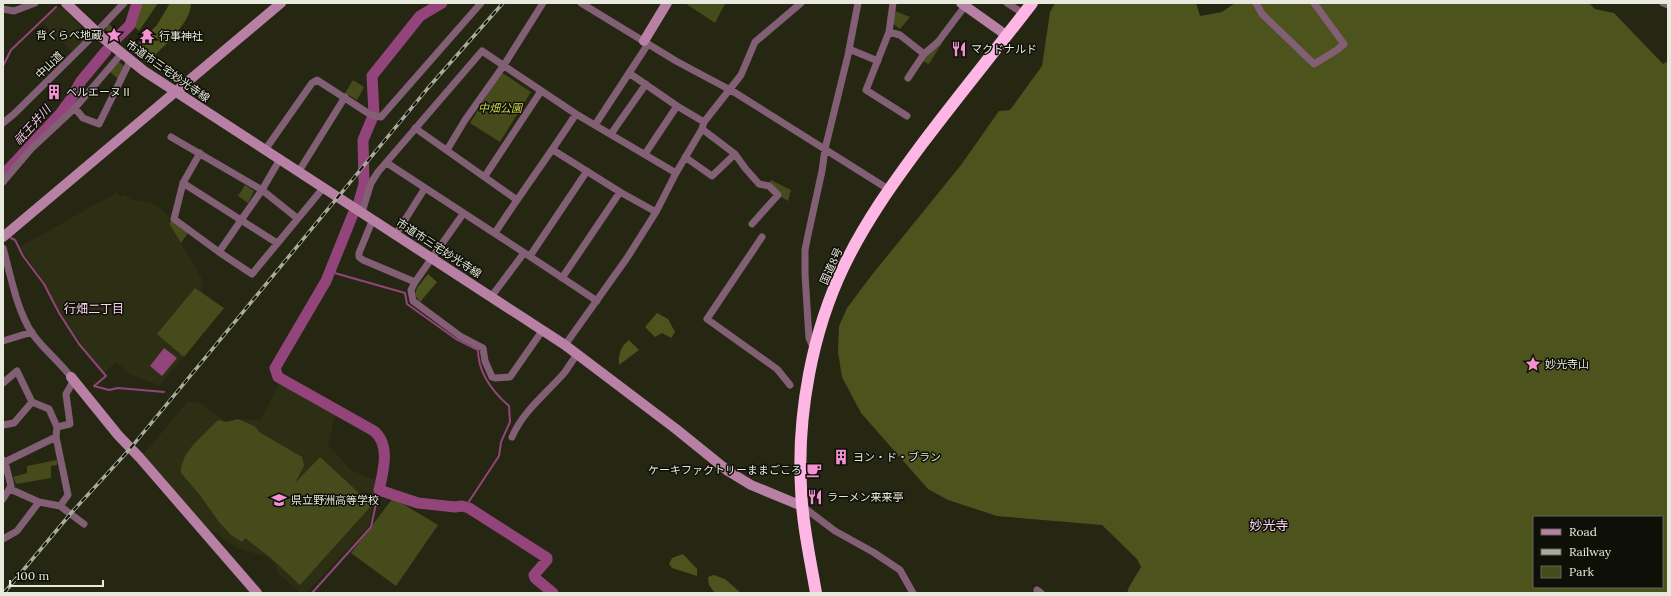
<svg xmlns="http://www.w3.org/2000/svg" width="1671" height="596" viewBox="0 0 1671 596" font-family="Lora,'Noto Sans JP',serif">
	<rect width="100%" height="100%" fill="#252713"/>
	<!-- built -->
	<path fill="#2c2f14" d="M58,7L65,10L88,34V38L73,53L42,22Z
		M117,192L120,197L125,195L132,200L151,203L160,207L171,219L168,221L203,281L201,293L224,308L161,384L159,385L129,374L117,362L104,372L76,337L60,314L44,283L20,247Z
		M283,384L336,414L328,445L351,470L372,479L378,480L369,526L306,593H300L279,574L274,563L267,557L239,549L214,532L208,530L144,454L188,401L202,404L226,422L238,419L259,420L262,418L278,385Z"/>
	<!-- green -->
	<path fill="#464b1b" d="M685,3H724L725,4L715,23Z
		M895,11L910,17L900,29L892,23Z
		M109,24L118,33L114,38L106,31V26Z
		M941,43H942L929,64L921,60Z
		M118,61L125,67L119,80L109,71Z
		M501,72L531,92L500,142L470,123Z
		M353,80L364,87L357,100L345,93Z
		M771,180L791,190L788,201L780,196L769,184Z
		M245,185L254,191L248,203L238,196Z
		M171,221L188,233L181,243L169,223Z
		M195,288L224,308L184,357L157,334Z
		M238,419L256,427L259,432L302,457L304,466L295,483L320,457L372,505L300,585L271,558L245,538L242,542L231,535L219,522L199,494L181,473V467L185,456L193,445L216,422L219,420L226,422Z
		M57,460V465L51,466V478L16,484L13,477L27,473V466Z
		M393,498L438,525L396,586L351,553Z"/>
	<!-- forest -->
	<path fill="#4d531d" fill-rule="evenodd" d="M138,3H158L139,31L132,24Z
		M170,3H191C191,24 161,48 147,63L131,51L157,25Z
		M1055,3H1196L1200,16L1222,12L1235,3H1589L1595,9L1614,13L1663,64L1668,61V593H1127L1129,587L1141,567L1137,559L1102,525L997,516L948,500L928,489L861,413L842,377L838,352L839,326L847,308L871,276L961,165L999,111L1010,110L1042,66L1050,12ZM1534,517H1662V587H1534Z
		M428,274L437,282L420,302L415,295L417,288Z
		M657,313L668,319L675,332L671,338L662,333L655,337L645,327Z
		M629,340L639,350L619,365C618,354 621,346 629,340Z
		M683,554L697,569V576L672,568L669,564L672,558Z
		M714,575L725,579L741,593L714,592L709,585L708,577Z"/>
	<!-- water -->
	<path fill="#93447b" d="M164,348L177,358L162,376L150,366Z"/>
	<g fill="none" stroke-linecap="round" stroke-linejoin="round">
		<!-- stream -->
		<path stroke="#93447b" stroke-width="2" d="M3,66L11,50L56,7
			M11,238L15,240L23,256L44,284L59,313L79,344L106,376L94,386L109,390L118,388L164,392
			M331,272L405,293L407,304L456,339L478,350C478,373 493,392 509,406L510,422L501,442L499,456L466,506
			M312,593L371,527L379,490"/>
		<!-- river -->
		<path stroke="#93447b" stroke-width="11" d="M115,40L130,25L137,3
			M3,175L60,114L71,99L81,81L106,51
			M359,202L364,184L363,140L374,114L372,76L420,16L442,3
			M353,214L326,281L275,368L278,377L374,431C391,445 383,472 379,490L418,503L455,507L462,506L469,508L547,558V560L534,575L535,578L553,593"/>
		<!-- street -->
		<path stroke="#835f76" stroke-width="7" d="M581,3L676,61L734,92L888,189
			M893,3L889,32L866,90L907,116
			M1007,3L1024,14
			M1256,3L1262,14L1314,64L1337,50L1344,44L1314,3
			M1663,3L1668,5
			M3,9L14,11L35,3
			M889,32L900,35L924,54
			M849,49L878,61
			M629,73L677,106L704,122
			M908,78L924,54L938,42L965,6
			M75,108L83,118L99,124L128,65
			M3,123L14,114L91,38L124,3
			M595,125L648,44
			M415,128L517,200
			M702,129L735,154L745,168L759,184L769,186L778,195L752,224
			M611,134L646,84
			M171,137L262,190L297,218
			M265,150L312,83L317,80L371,115L381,117L481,3
			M447,150L465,120L504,65L543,3
			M553,150L620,192L656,212
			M200,153L183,183L174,219L219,252L252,274L324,187
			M645,154L677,106
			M685,157L712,176L735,154
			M387,163C457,209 527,254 597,301
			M299,171L345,97
			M485,176L541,91
			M3,182L31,149L75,108L122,53
			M183,183L277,243
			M362,212L371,183L378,172L482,51L576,114L676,173
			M463,214L415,282L411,290L413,301L460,336L483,348L485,361L492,377L495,378L510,377L542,331
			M373,219L359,253V257L363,260L415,282
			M495,233C521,193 550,154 576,114
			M396,234L425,188
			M762,237L707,319L777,369L790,385
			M3,248C11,276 16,308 32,333C43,349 59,361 71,377
			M219,252L262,190L280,159
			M530,256L587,171
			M562,278L620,192
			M491,297L524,253
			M3,341L32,332
			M565,345L627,258L656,212L676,173L702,129L704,122L741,75L755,42L801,3
			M814,349L809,338L805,274V250L808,235L822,171L825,149L848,55L858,3
			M3,383L17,371L32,402L49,409L57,427L56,437L68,495L60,506L84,524
			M3,425L14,423L32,402
			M57,427L70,424L66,394L74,380
			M512,437C523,411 546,394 565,372C569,366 573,360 577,354
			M3,460L5,462L11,486L3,499
			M5,462L56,437
			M10,489L39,502
			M802,506L835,531L873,552L900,570L913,593
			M3,539L17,531L39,502L60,506
			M1037,590L1041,593"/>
		<!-- secondary -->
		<path stroke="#b980a5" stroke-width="10" d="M66,3L103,38L144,71L565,345L676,429L728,471L751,485L802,506
			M961,3L1006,35
			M644,41L667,3
			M3,237L281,3
			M71,377L118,435L140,458L257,593"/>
		<!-- highway -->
		<path stroke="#feb6e5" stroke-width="12" d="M816,593C810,558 802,523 801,488C797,415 812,332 844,266C865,222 893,183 922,144C958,96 996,50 1032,3"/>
		<!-- rail casing -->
		<g stroke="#aaac9c" stroke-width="3.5">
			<path id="rail" d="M4,593L72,512L129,450L428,88L503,3"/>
		</g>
		<!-- rail -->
		<use href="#rail" stroke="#0e0f07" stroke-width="2" stroke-dasharray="6" stroke-linecap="butt"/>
	</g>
	<!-- icons -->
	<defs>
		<g id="sight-bare" transform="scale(1.2)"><path d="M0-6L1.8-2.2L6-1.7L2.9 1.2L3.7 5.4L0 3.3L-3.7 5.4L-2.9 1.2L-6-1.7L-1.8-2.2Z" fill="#f491d3" stroke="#0e0f07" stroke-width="2.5" paint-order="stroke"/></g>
		<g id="temple-bare" transform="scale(1.2)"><path d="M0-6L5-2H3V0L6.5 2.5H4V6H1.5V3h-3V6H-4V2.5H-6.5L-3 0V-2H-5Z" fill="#f491d3" stroke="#0e0f07" stroke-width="2.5" paint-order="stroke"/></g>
		<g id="restaurant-bare" transform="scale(1.2)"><path d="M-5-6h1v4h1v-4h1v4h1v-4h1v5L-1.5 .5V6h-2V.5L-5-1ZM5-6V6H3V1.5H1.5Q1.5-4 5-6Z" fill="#f491d3" stroke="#0e0f07" stroke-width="2.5" paint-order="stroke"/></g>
		<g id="building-bare" transform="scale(1.2)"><path d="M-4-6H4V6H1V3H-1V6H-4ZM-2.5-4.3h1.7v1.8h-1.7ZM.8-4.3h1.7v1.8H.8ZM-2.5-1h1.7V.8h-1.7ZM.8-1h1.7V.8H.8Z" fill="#f491d3" stroke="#0e0f07" stroke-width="2.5" paint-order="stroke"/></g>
		<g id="cafe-bare" transform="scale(1.2)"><path d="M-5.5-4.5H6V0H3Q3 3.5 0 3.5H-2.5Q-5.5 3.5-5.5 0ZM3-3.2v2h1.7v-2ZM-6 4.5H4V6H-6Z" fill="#f491d3" stroke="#0e0f07" stroke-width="2.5" paint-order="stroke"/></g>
		<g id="school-bare" transform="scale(1.2)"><path d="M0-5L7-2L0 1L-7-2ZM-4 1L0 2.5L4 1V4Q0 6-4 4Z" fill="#f491d3" stroke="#0e0f07" stroke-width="2.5" paint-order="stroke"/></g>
	</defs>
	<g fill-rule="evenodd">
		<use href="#sight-bare" x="114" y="35"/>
		<use href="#temple-bare" x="147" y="36"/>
		<use href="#restaurant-bare" x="959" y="49"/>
		<use href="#building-bare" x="54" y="92"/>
		<use href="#sight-bare" x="1533" y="364"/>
		<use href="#building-bare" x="841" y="457"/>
		<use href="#cafe-bare" x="814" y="470"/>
		<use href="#restaurant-bare" x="815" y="497"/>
		<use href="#school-bare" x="279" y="500"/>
	</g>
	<g text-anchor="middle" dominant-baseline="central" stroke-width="3" stroke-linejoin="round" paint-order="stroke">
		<!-- poi labels -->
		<g font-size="11" fill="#e7e9dc" stroke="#0e0f07" text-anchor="start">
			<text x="102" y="35" text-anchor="end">背くらべ地蔵</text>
			<text x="159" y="36">行事神社</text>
			<text x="971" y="49">マクドナルド</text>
			<text x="66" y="92">ベルエーヌⅡ</text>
			<text x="1545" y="364">妙光寺山</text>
			<text x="853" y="457">ヨン・ド・ブラン</text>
			<text x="802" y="470" text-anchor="end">ケーキファクトリーままごころ</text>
			<text x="827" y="497">ラーメン来来亭</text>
			<text x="291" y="500">県立野洲高等学校</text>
		</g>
		<!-- street labels -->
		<g font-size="11" fill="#e7e9dc" stroke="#0e0f07">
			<text transform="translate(49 65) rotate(-44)">中山道</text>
			<text transform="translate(168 71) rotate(35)">市道市三宅妙光寺線</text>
			<text transform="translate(439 248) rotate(33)">市道市三宅妙光寺線</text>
			<text transform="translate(831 266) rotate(-66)">国道8号</text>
		</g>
		<!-- park labels -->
		<g font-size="11" font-style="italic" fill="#c9d650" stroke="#0e0f07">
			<text x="500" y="108">中畑公園</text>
		</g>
		<!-- water labels -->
		<g font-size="12" font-style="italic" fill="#f2c5e1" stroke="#0e0f07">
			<text transform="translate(32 125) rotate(-48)">祇王井川</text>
		</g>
		<!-- neighbourhood labels -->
		<g font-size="12" fill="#fdd2ed" stroke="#0e0f07">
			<text x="94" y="308">行畑二丁目</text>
		</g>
		<!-- quarter labels -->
		<g font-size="13" fill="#fdd2ed" stroke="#0e0f07">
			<text x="1269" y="525">妙光寺</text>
		</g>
	</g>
	<!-- border -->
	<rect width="1671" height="596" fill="none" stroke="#e7e9dc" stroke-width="8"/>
	<!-- legend -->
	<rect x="1533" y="516" width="130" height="72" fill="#0e0f07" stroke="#65665c"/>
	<rect x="1541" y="529" width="20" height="6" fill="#b980a5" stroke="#65665c"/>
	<text x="1569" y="536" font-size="12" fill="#e7e9dc">Road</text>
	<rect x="1541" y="549" width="20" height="6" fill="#aaac9c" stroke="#65665c"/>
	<text x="1569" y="556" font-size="12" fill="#e7e9dc">Railway</text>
	<rect x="1541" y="566" width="20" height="12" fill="#464b1b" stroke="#65665c"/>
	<text x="1569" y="576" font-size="12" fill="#e7e9dc">Park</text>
	<!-- scale -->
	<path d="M10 580v6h93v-6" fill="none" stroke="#e7e9dc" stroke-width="2"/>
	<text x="16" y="580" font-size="12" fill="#e7e9dc" stroke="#0e0f07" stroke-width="3" paint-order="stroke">100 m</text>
</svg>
